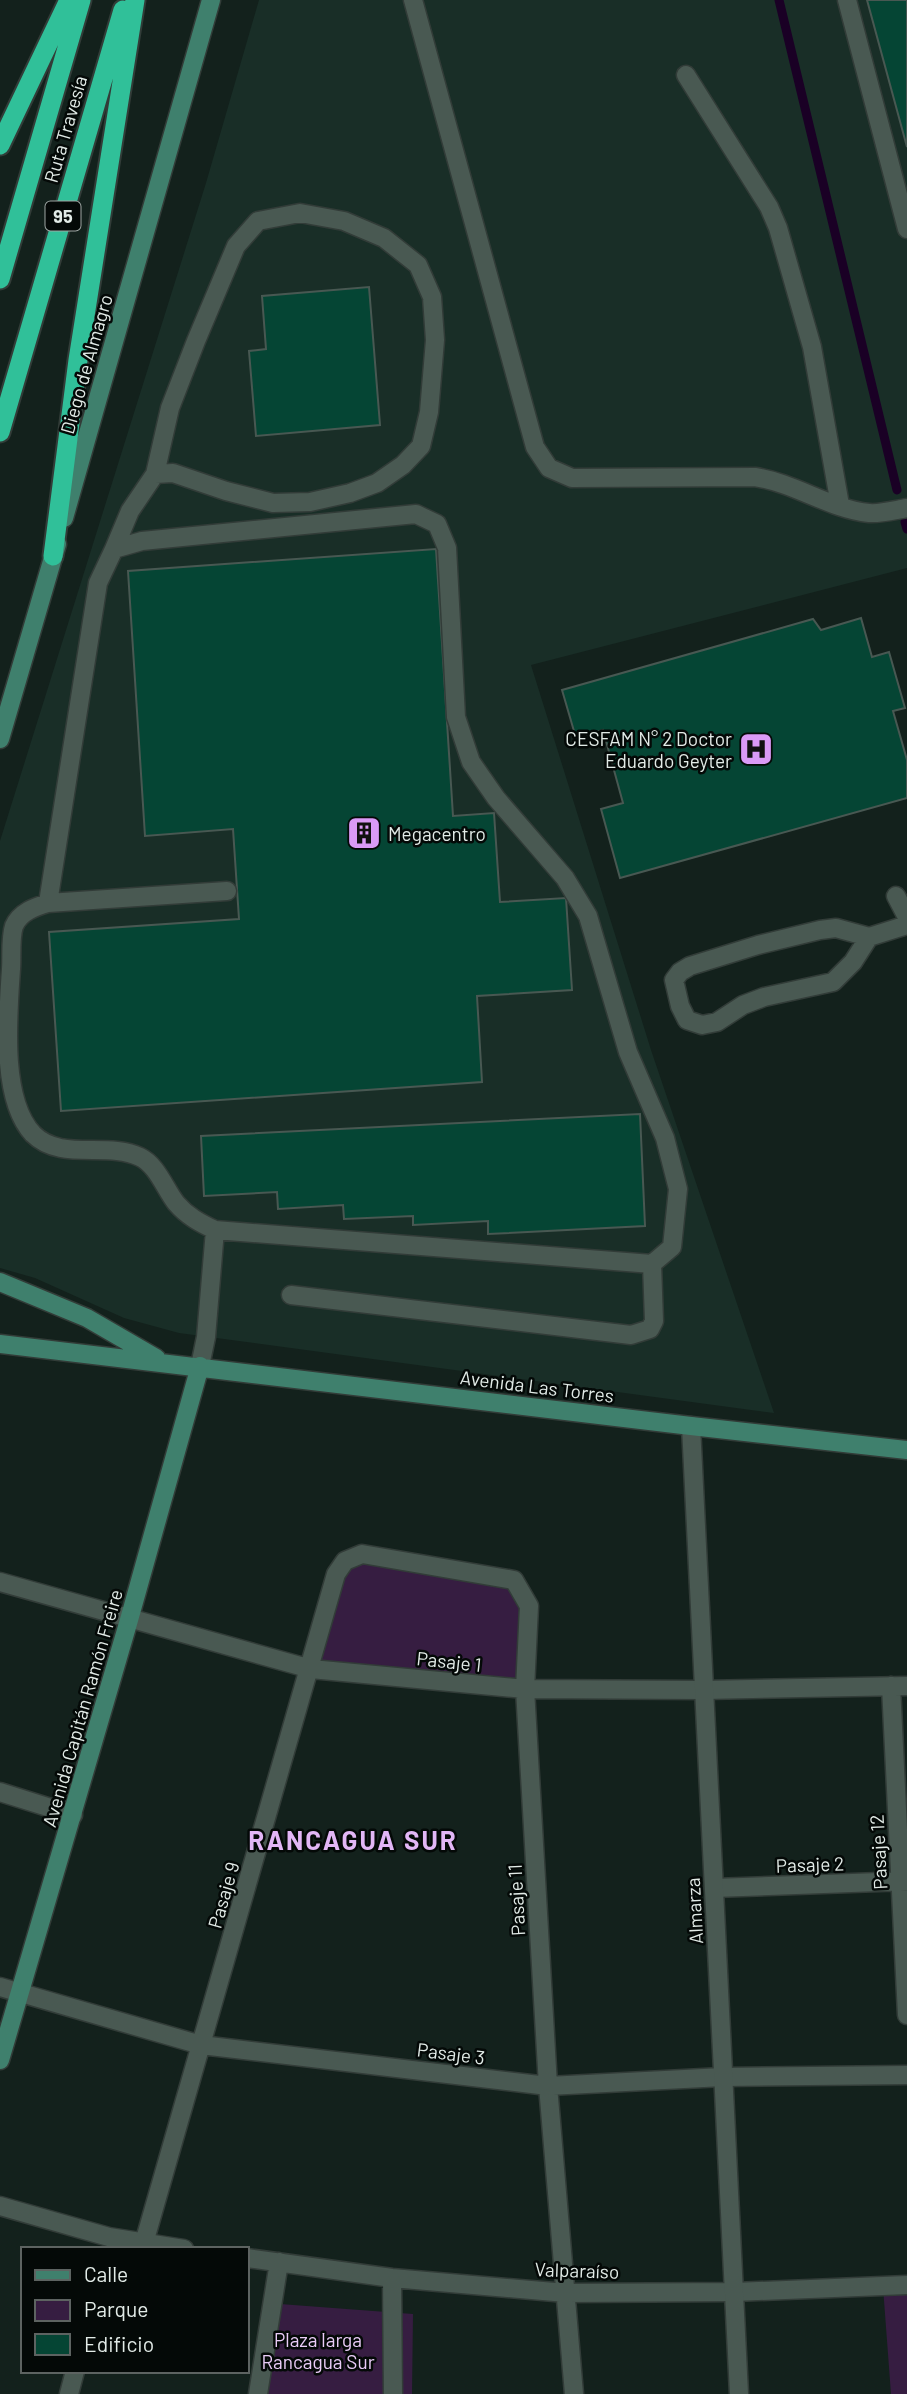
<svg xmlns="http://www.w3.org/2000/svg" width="907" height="2394" viewBox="0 0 907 2394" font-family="Barlow,sans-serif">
	<rect width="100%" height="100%" fill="#13211c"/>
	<!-- built -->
	<path fill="#192e27" d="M259,0H907V568L531,665L651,1050L774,1413L179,1333L124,1318L35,1278L0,1268V841L206,183Z"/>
	<!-- park -->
	<path fill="#361d41" d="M362,1554L514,1580L529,1606L525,1689L311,1669L336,1574Z
		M907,2285V2394H891L883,2287Z
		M280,2304L413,2314L412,2394H266Z"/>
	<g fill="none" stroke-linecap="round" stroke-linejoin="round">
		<!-- stream -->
		<path stroke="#1a0025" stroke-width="9" d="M779,0L897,490
			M905,522L907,529"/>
	</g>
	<!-- building -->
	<path fill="#054534" stroke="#485852" stroke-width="2" d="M867,0H907V147Z
		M369,287L380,425L256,436L249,351L266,349L262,296Z
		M436,549L453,816L494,813L500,902L566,898L572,990L477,996L482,1082L61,1111L49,932L239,919L233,829L145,836L128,571Z
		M861,618L872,657L889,652L905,708L893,711L907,760V798L620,878L601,809L623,803L603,730L576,738L562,690L813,619L821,630Z
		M640,1114L645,1226L488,1234V1221L413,1225V1216L344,1219L343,1205L278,1209L277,1192L204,1196L201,1136Z"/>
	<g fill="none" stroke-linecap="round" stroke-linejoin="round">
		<!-- service casing -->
		<g stroke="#323c38" stroke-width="21">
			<path id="service" d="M413,0L535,447L549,468L572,478L755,477C795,483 830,509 869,513C881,514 895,510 907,508
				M847,0L907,229
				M686,75L769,207L778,228L812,347L840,505
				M114,549L130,511L155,474L173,473L226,491L273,503L310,502L350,493L377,483L403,465L421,446L429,412L435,340L432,297L418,265L384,238L344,221L300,213L258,221L236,246L196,341L170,408L155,474
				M896,896L907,917
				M48,903L98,583L114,549L142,541L416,514L437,524L447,548L456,717L471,762L496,798L565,878L588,916L628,1052L665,1138L678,1189L672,1247L652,1264L215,1230C200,1223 187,1216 176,1203C165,1189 157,1165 140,1157C107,1141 61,1162 33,1134C0,1099 8,1015 11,969C12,957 10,938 14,926C20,912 35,907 48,903L227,891
				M869,937L853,962L833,982L764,997L743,1005L717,1022L702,1025L687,1020L680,1006L674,980L680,972L690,966L758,945L820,930L836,928L869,937L907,925
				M291,1295L631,1335L650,1329L654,1321L652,1264
				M200,1366L206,1337L215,1230"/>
		</g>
		<!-- minor casing -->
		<g stroke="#323c38" stroke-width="21">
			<path id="minor" d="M0,1582L311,1669L525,1689L704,1690L907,1686
				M891,1686L907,2015
				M0,1792L73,1815
				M714,1888L907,1881
				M0,1987L201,2045L548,2086L723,2077L907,2075
				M0,2206L109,2237L184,2249
				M144,2243L336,1574L345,1561L362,1554L514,1580L529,1606L525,1689L548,2086L574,2394
				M247,2258L392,2278L566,2293L735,2292L907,2285
				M392,2278L393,2394
				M69,2394L75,2371
				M258,2394L279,2262"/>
		</g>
		<!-- tertiary casing -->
		<g stroke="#323c38" stroke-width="21">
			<path id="tertiary" d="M691,1426L739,2394"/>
		</g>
		<!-- secondary casing -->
		<g stroke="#323c38" stroke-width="21">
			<path id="secondary" d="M64,518L211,0
				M0,739L57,544
				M0,1282L87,1318L156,1358
				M0,1344L691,1426L907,1450
				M0,2060L129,1620L200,1366"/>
		</g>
		<!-- trunk casing -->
		<g stroke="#323c38" stroke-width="23">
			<path id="trunk" d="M0,145L69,0
				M0,279L81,0
				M0,432L123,10
				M53,556L78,360L135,0"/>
		</g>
		<!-- service -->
		<use href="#service" stroke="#495952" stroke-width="18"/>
		<!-- minor -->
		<use href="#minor" stroke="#495952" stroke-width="18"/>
		<!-- tertiary -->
		<use href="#tertiary" stroke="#495952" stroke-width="18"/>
		<!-- secondary -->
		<use href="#secondary" stroke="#3f806d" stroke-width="18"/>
		<!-- trunk -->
		<use href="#trunk" stroke="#30c099" stroke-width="19"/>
	</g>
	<!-- icons -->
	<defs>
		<g id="hospital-square" transform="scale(1.75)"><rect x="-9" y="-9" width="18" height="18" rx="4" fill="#da9af6" stroke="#040907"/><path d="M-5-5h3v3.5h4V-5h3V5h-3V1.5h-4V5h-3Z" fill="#111"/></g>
		<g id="building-square" transform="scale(1.75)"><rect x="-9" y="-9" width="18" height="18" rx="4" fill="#da9af6" stroke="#040907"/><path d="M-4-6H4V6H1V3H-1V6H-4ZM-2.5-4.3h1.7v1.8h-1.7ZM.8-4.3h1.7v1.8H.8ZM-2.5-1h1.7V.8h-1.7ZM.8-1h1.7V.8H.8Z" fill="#111"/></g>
	</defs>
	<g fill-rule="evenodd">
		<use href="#hospital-square" x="756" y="749"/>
		<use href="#building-square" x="364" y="833"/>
	</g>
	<g text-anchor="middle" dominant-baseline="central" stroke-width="5" stroke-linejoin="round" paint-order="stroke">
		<!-- shield labels -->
		<rect fill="#040907" stroke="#9fa7a4" stroke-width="2" x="45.5" y="201.5" width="35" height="29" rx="5"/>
		<g font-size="18" font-weight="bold" fill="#e2ebe7">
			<text x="63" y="216">95</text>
		</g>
		<!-- street labels -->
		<g font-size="19" fill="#e2ebe7" stroke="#040907">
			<text transform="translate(65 129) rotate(-74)">Ruta Travesía</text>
			<text transform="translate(86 364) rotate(-74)">Diego de Almagro</text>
			<text transform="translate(537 1386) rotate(7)">Avenida Las Torres</text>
			<text transform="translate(449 1661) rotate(6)">Pasaje 1</text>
			<text transform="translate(82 1708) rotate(-74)">Avenida Capitán Ramón Freire</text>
			<text transform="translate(878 1852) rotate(-93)">Pasaje 12</text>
			<text transform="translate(810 1864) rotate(-2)">Pasaje 2</text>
			<text transform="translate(223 1895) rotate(-74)">Pasaje 9</text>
			<text transform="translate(516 1900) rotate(-93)">Pasaje 11</text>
			<text transform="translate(694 1911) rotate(-93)">Almarza</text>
			<text transform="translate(451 2053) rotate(7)">Pasaje 3</text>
			<text transform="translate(577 2270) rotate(2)">Valparaíso</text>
		</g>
		<!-- poi labels -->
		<g font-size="19" fill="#e2ebe7" stroke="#040907" text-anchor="end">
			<text x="732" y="738">CESFAM N° 2 Doctor<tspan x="732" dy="22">Eduardo Geyter</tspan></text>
			<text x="388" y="833" text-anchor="start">Megacentro</text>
		</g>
		<!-- park labels -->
		<g font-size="19" fill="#eaccf8" stroke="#040907">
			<text x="318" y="2339">Plaza larga<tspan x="318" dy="22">Rancagua Sur</tspan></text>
		</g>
		<!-- district labels -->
		<g font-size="26" font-weight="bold" letter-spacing="2" fill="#e2b6f6" stroke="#040907">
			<text x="353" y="1839">RANCAGUA SUR</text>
		</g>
	</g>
	<!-- legend -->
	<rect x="21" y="2247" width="228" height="126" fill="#040907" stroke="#5d6361" stroke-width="2"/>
	<rect x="35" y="2270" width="35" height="10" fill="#3f806d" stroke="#5d6361" stroke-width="2"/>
	<text x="84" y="2282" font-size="21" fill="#e2ebe7">Calle</text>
	<rect x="35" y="2300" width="35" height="21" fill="#361d41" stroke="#5d6361" stroke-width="2"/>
	<text x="84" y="2317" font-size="21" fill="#e2ebe7">Parque</text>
	<rect x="35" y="2334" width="35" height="21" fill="#054534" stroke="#5d6361" stroke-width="2"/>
	<text x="84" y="2352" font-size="21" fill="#e2ebe7">Edificio</text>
</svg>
